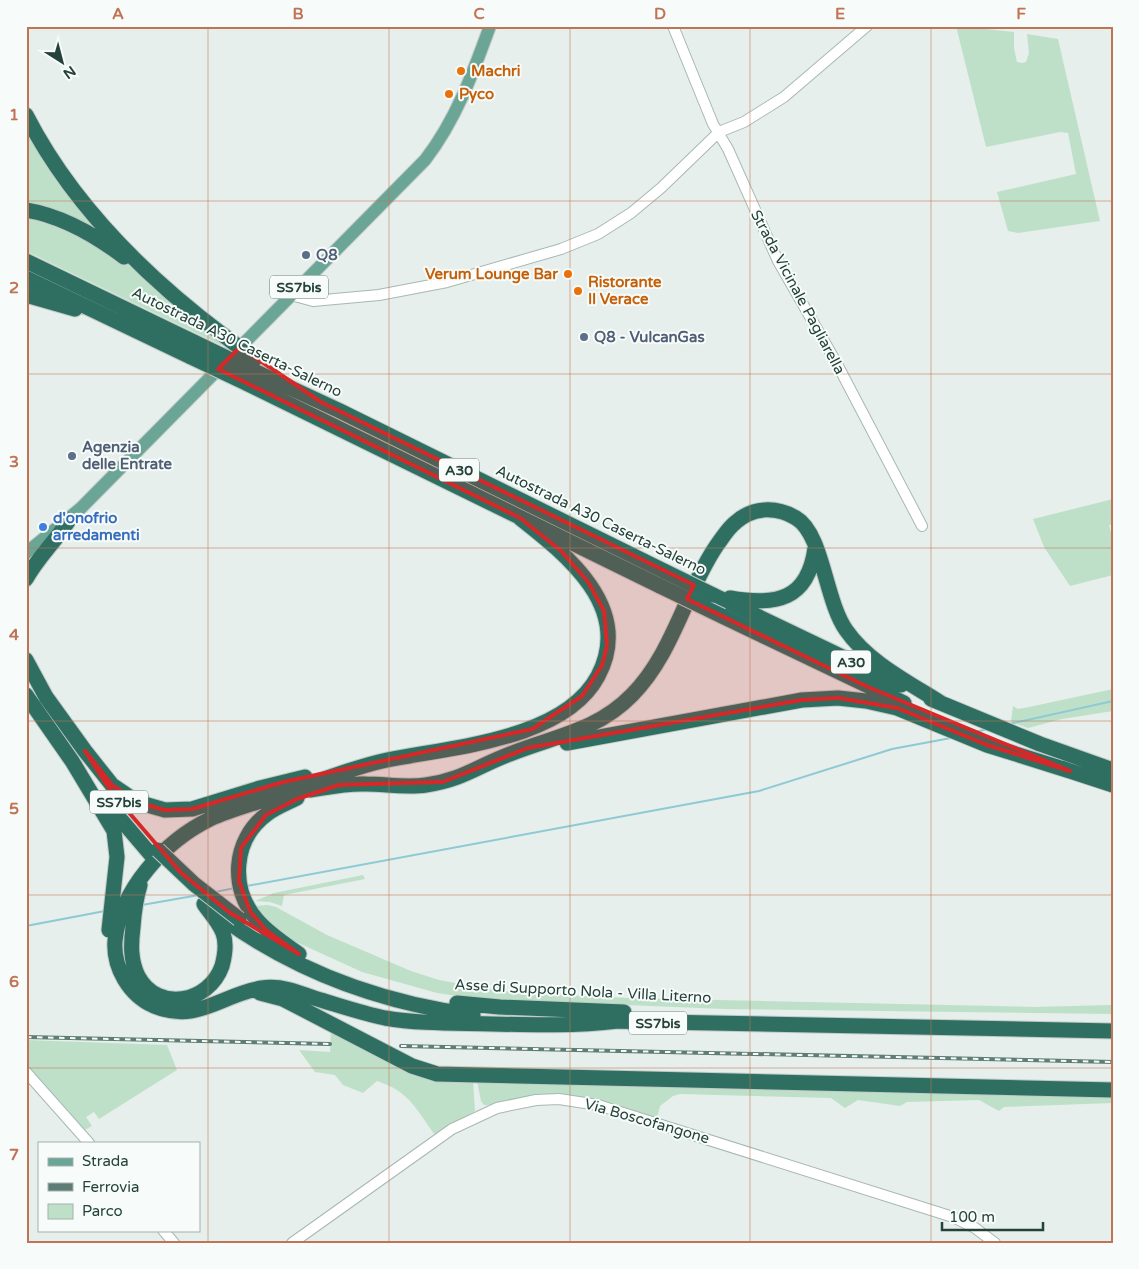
<svg xmlns="http://www.w3.org/2000/svg" width="1139" height="1269" viewBox="0 0 1139 1269" font-family="'Varela Round',sans-serif">
	<rect width="100%" height="100%" fill="#e6efeb"/>
	<!-- green -->
	<path fill="#bfe0c8" d="M956,26L1014,32V48L1017,62L1022,63L1026,62L1029,53L1027,34L1058,39L1100,221L1018,233L1008,231L997,192L1076,174L1068,133L1060,132L986,147Z
		M26,117L112,239L26,207Z
		M26,217L47,224L48,219L109,250L224,340L221,345L26,251Z
		M1113,499V524L1109,525L1113,541V575L1070,586L1044,547L1033,519Z
		M1113,689V711L1062,719L1028,728L1011,722L1013,706L1018,709L1029,707Z
		M363,875L365,879L284,895L282,906L270,902L255,901L274,893Z
		M268,905L276,907L327,935L411,971L439,980L483,988L523,993L629,998L1035,1007L1110,1005H1113V1014L724,1009L477,999L437,993L362,972L281,935L254,906Z
		M331,1031L473,1080L475,1111L435,1135C416,1109 409,1091 377,1081L363,1093L343,1085L335,1075L315,1072L299,1050L330,1052Z
		M26,1040L167,1045L177,1070L99,1119L94,1112L86,1117L92,1126L83,1131L73,1116L26,1064Z
		M477,1081L1113,1094V1103L1004,1107L999,1111L979,1100L907,1102L900,1106L858,1100L845,1108L831,1098L680,1094L673,1096L660,1106L657,1118C622,1108 586,1093 548,1095C532,1095 495,1107 484,1105L481,1101Z"/>
	<g fill="none" stroke-linecap="round" stroke-linejoin="round">
		<!-- stream -->
		<path stroke="#8ec9d4" stroke-width="2" d="M1009,724L1113,701
			M975,732L988,729
			M247,886L759,791L892,749L951,738
			M215,892L235,888
			M142,905L199,895
			M26,926L105,911"/>
		<!-- minor casing -->
		<g stroke="#a8b8b2" stroke-width="12">
			<path id="minor" d="M673,26L713,124L728,149L778,261L836,362L922,526
				M291,295L313,301L379,295L447,282L561,249L598,234L631,213L661,188L719,132L744,122L784,97L867,26
				M26,1072L89,1143
				M163,1230L174,1243
				M292,1243L452,1129L497,1108L536,1100L559,1099L598,1105L953,1217L975,1228L995,1243"/>
		</g>
		<!-- major casing -->
		<g stroke="#c2cac8" stroke-width="14">
			<path id="major" d="M26,553L81,508L425,160C456,120 473,73 490,26"/>
		</g>
		<!-- highway casing -->
		<g stroke="#c2cac8" stroke-width="17">
			<path id="highway" d="M26,115C71,203 146,277 223,335
				M26,210C63,216 95,235 124,257
				M26,261L196,343
				M26,278L191,357
				M26,295L75,309
				M252,370L340,411L666,572
				M246,383L660,586
				M520,518C567,555 634,608 598,676C564,740 451,747 387,760C349,768 316,783 279,795C256,803 232,809 210,819C165,841 120,890 115,941C113,967 129,995 154,1006C198,1024 222,994 262,988C280,985 298,992 314,998C338,1005 361,1013 385,1018C420,1024 456,1023 492,1024C534,1025 576,1026 618,1021
				M26,579C38,557 56,541 69,520
				M713,595L901,685
				M730,598C776,606 808,600 815,548
				M722,616L904,703
				M26,660L46,697L85,751L112,785L137,802L165,810L192,809L260,788L305,777
				M26,695L72,761L114,831L117,857L109,930
				M931,699L1040,744L1113,770
				M567,743L802,700L838,698L866,701L897,708L987,745L1070,771
				M1061,768L1113,785
				M310,790C329,787 347,783 366,784C385,784 406,788 426,785C462,780 478,766 510,754C555,736 597,731 632,695C673,654 685,592 717,545C723,537 728,528 736,522C753,507 776,506 796,518C823,534 825,600 846,630C868,662 908,682 941,703
				M297,798C287,803 276,807 267,814C232,840 230,889 257,920C269,934 285,944 299,954
				M105,801L152,856
				M140,885C136,898 134,913 133,927C131,943 130,960 138,976C158,1013 209,1003 222,966C225,955 227,944 223,933C219,922 210,913 204,904
				M225,920C299,973 383,1003 473,1015
				M260,993L283,999L412,1066L437,1074L1113,1090
				M457,1003L500,1007L624,1012
				M608,1021L1113,1031"/>
		</g>
		<!-- minor -->
		<use href="#minor" stroke="#fff" stroke-width="10"/>
		<!-- major -->
		<use href="#major" stroke="#6aa596" stroke-width="12"/>
		<!-- highway -->
		<use href="#highway" stroke="#2f6f62" stroke-width="15"/>
		<!-- rail casing -->
		<g stroke="#5f7d75" stroke-width="4">
			<path id="rail" d="M26,1037L330,1044
				M401,1046L1113,1062"/>
		</g>
		<!-- rail -->
		<use href="#rail" stroke="#f7fbf9" stroke-width="2" stroke-dasharray="5.5" stroke-linecap="butt"/>
		<!-- highway-bridge casing -->
		<g stroke="#c2cac8" stroke-width="17" stroke-linecap="butt">
			<path id="highway-bridge" d="M223,335L255,359
				M196,343L252,370
				M191,357L246,383
				M666,572L713,595
				M660,586L722,616
				M158,850L194,884L239,919"/>
		</g>
		<!-- highway-bridge -->
		<use href="#highway-bridge" stroke="#2f6f62" stroke-width="15"/>
	</g>
	<!-- marked area -->
	<path fill="#d62828" fill-opacity="0.2" stroke="#d62828" stroke-width="4" stroke-linejoin="round" d="M240,347L321,402L694,585L687,599L868,687L1070,771L987,745L897,708L838,698L802,700L528,748L443,782L339,785L297,799L266,815L241,848L239,881L250,911L266,930L299,954L230,913L181,873L113,794L85,751L112,785L137,802L165,810L192,809L283,782L532,729L582,696L602,665L607,646L604,611L588,582L561,551L520,518L218,369Z"/>
	<!-- grid -->
	<path fill="none" stroke="#c07456" stroke-width="1" stroke-opacity="0.55" d="M208,26V1243M389,26V1243M570,26V1243M750,26V1243M931,26V1243M26,201H1113M26,374H1113M26,548H1113M26,721H1113M26,895H1113M26,1068H1113"/>
	<!-- markers -->
	<g fill="#e8710a" stroke="#f7fbf9" stroke-width="2">
		<circle cx="461" cy="71" r="5"/>
		<circle cx="449" cy="94" r="5"/>
		<circle cx="568" cy="274" r="5"/>
		<circle cx="578" cy="291" r="5"/>
	</g>
	<g fill="#5c6f8a" stroke="#f7fbf9" stroke-width="2">
		<circle cx="306" cy="255" r="5"/>
		<circle cx="584" cy="337" r="5"/>
		<circle cx="72" cy="456" r="5"/>
	</g>
	<circle fill="#3f7fe0" stroke="#f7fbf9" stroke-width="2" cx="43" cy="527" r="5"/>
	<g text-anchor="middle" dominant-baseline="central" stroke-width="4" stroke-linejoin="round" paint-order="stroke">
		<!-- shield labels -->
		<g fill="#f7fbf9" stroke="#637a73" stroke-width="1">
			<rect x="270" y="275.5" width="58" height="23" rx="4"/>
			<rect x="439" y="458.5" width="40" height="23" rx="4"/>
			<rect x="831" y="650.5" width="40" height="23" rx="4"/>
			<rect x="90" y="790.5" width="58" height="23" rx="4"/>
			<rect x="629" y="1011.5" width="58" height="23" rx="4"/>
		</g>
		<g font-size="14" font-weight="bold" fill="#24423a">
			<text x="299" y="287">SS7bis</text>
			<text x="459" y="470">A30</text>
			<text x="851" y="662">A30</text>
			<text x="119" y="802">SS7bis</text>
			<text x="658" y="1023">SS7bis</text>
		</g>
		<!-- food labels -->
		<g font-size="15" font-weight="bold" fill="#c56008" stroke="#f7fbf9" text-anchor="start">
			<text x="471" y="71">Machri</text>
			<text x="459" y="94">Pyco</text>
			<text x="558" y="274" text-anchor="end">Verum Lounge Bar</text>
			<text x="588" y="282">Ristorante<tspan x="588" dy="17">Il Verace</tspan></text>
		</g>
		<!-- service labels -->
		<g font-size="15" font-weight="bold" fill="#4e5e75" stroke="#f7fbf9" text-anchor="start">
			<text x="316" y="255">Q8</text>
			<text x="594" y="337">Q8 - VulcanGas</text>
			<text x="82" y="447">Agenzia<tspan x="82" dy="17">delle Entrate</tspan></text>
		</g>
		<!-- street labels -->
		<g font-size="15" fill="#24423a" stroke="#f7fbf9">
			<text transform="translate(798 292) rotate(62)">Strada Vicinale Pagliarella</text>
			<text transform="translate(237 342) rotate(26)">Autostrada A30 Caserta-Salerno</text>
			<text transform="translate(601 520) rotate(26)">Autostrada A30 Caserta-Salerno</text>
			<text transform="translate(583 991) rotate(3)">Asse di Supporto Nola - Villa Literno</text>
			<text transform="translate(647 1121) rotate(16)">Via Boscofangone</text>
		</g>
		<!-- shop labels -->
		<g font-size="15" font-weight="bold" fill="#366cbe" stroke="#f7fbf9" text-anchor="start">
			<text x="53" y="518">d'onofrio<tspan x="53" dy="17">arredamenti</tspan></text>
		</g>
	</g>
	<!-- border -->
	<rect width="1139" height="1269" fill="none" stroke="#f7fbf9" stroke-width="55"/>
	<!-- legend -->
	<rect x="38" y="1142" width="162" height="90" fill="#f7fbf9" stroke="#a3b1ad"/>
	<rect x="48" y="1158" width="25" height="8" fill="#6aa596" stroke="#a3b1ad"/>
	<text x="82" y="1166" font-size="15" fill="#24423a">Strada</text>
	<rect x="48" y="1183" width="25" height="8" fill="#5f7d75" stroke="#a3b1ad"/>
	<text x="82" y="1192" font-size="15" fill="#24423a">Ferrovia</text>
	<rect x="48" y="1204" width="25" height="15" fill="#bfe0c8" stroke="#a3b1ad"/>
	<text x="82" y="1216" font-size="15" fill="#24423a">Parco</text>
	<!-- north arrow -->
	<g transform="translate(62 62) rotate(144)" stroke="#f7fbf9" stroke-width="4" paint-order="stroke">
	<path d="M0-4L9 19L0 12L-9 19Z" fill="#24423a"/>
	<text y="-8" font-size="14" font-weight="bold" text-anchor="middle" fill="#24423a">N</text>
	</g>
	<!-- scale -->
	<path d="M942 1222v8h101v-8" fill="none" stroke="#24423a" stroke-width="2.5"/>
	<text x="949" y="1222" font-size="15" fill="#24423a" stroke="#f7fbf9" stroke-width="4" paint-order="stroke">100 m</text>
	<rect x="28" y="28" width="1084" height="1214" fill="none" stroke="#c07456" stroke-width="2"/>
	<g font-size="16" text-anchor="middle" font-weight="bold" fill="#c07456">
		<text x="118" y="19">A</text>
		<text x="298" y="19">B</text>
		<text x="479" y="19">C</text>
		<text x="660" y="19">D</text>
		<text x="840" y="19">E</text>
		<text x="1021" y="19">F</text>
		<text x="14" y="120">1</text>
		<text x="14" y="293">2</text>
		<text x="14" y="467">3</text>
		<text x="14" y="640">4</text>
		<text x="14" y="814">5</text>
		<text x="14" y="987">6</text>
		<text x="14" y="1160">7</text>
	</g>
</svg>
